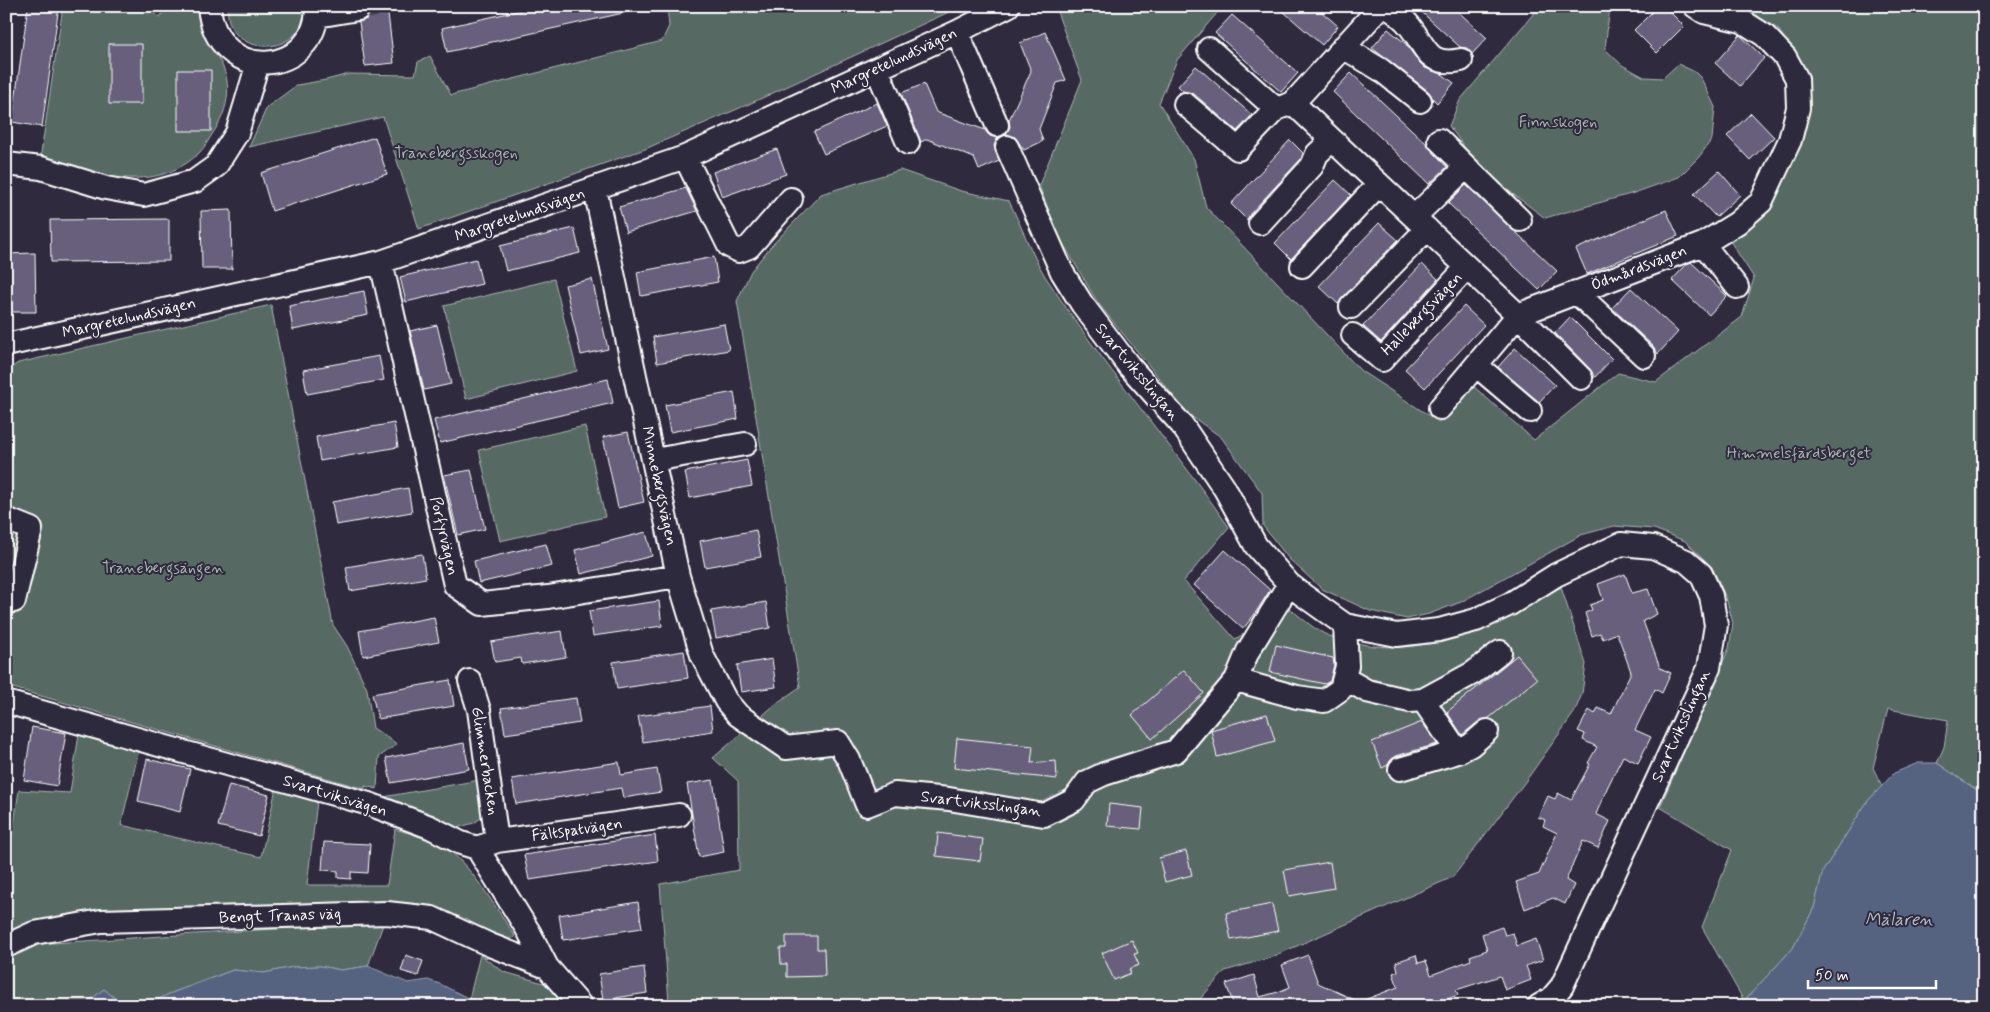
<svg xmlns="http://www.w3.org/2000/svg" width="1990" height="1012" viewBox="0 0 1990 1012" font-family="Mynerve,sans-serif">
	<rect width="100%" height="100%" fill="#2f2a3d"/>
	<filter id="ink" filterUnits="userSpaceOnUse"><feTurbulence type="fractalNoise" baseFrequency=".02" numOctaves="2"/><feDisplacementMap in="SourceGraphic" scale="10" xChannelSelector="R" yChannelSelector="G"/><feConvolveMatrix kernelMatrix="1 2 1 2 8 2 1 2 1" color-interpolation-filters="sRGB"/></filter>
	<g filter="url(#ink)">
		<!-- green -->
		<path fill="#576a64" stroke="#abb4b2" d="M63,6H142L160,17L167,6H198C193,31 221,53 226,76C231,96 224,117 213,133C209,139 205,147 200,152C155,197 93,173 40,160Z
			M228,6H304C307,61 222,58 228,6Z
			M667,6H770L801,10L807,6H962L749,104L645,149L419,229L383,117L249,147L267,107L297,85L326,80L349,74L415,75L418,62L430,56L451,95L662,41L669,26Z
			M1066,6H1223L1177,60L1159,103L1194,159L1206,207L1361,371L1439,422L1472,385L1534,440L1618,373L1656,382L1742,317L1754,278L1730,241L1751,226L1778,193L1795,145L1792,50L1778,29L1758,17L1727,6H1984V795L1937,763L1944,747L1948,720L1888,709L1873,768L1882,786L1867,802L1823,871L1814,908L1793,948L1744,1001L1702,927L1732,850L1660,807L1729,648L1733,623L1726,598L1712,567L1685,541L1654,529L1614,526L1581,535L1461,602L1429,614L1407,619L1370,611L1322,589L1289,559L1263,526L1262,493L1221,437L1188,414L1098,303L1058,235L1039,185L1082,80L1057,12Z
			M1540,6H1610L1605,49L1622,65L1644,77L1663,78L1678,64L1695,72L1701,78L1715,107L1712,139L1699,157L1679,177L1634,193L1545,218L1482,171L1449,126L1460,100Z
			M900,170L961,191L1009,201C1021,225 1031,253 1045,276C1101,363 1170,442 1229,527L1184,581L1235,639L1289,608C1300,616 1311,627 1323,633C1329,637 1338,638 1345,640C1423,663 1495,625 1561,587L1586,664L1582,694L1574,713L1525,782L1453,877L1272,957L1225,971L1194,1006H662L669,1002L660,884L739,870L738,781L713,758L778,702L800,687L737,301L751,271L771,246L821,194Z
			M554,279L577,371L466,399L444,306Z
			M271,305L333,625L347,646L367,689L373,728L397,744L379,757L377,789L365,786V789L6,686V371L18,363Z
			M585,426L605,517L500,541L479,450Z
			M79,734L139,750L121,825L261,857L276,788L317,801L307,885H387L395,829C412,834 430,839 445,848C471,864 497,910 515,936L509,942L419,904L6,934V850H10L19,790L70,793Z
			M480,780L483,812L481,818L474,823L456,828L383,797Z
			M384,922L368,966L341,970L320,966L293,967L264,973L233,970L169,994L145,1006H124L104,989L83,1006H6V958L37,944Z
			M480,955L504,972L547,984L565,1006H484L469,999Z"/>
		<!-- water -->
		<path fill="#576480" stroke="#9aa2b3" d="M1918,763H1937L1984,795V1006H1746L1744,1001L1793,948L1814,908L1823,871L1867,802L1894,773Z
			M320,966L341,970L368,966L408,983L428,980L440,984L484,1006H145L169,994L233,970L264,973L293,967Z
			M104,989L124,1006H83Z"/>
		<!-- building -->
		<path fill="#675f7c" stroke="#fff" d="M28,6H59L42,127L12,122Z
			M371,6H387L394,63L365,66L359,22L367,19L370,13Z
			M539,6H627L628,12L447,52L442,28Z
			M1277,6H1315L1338,26L1322,45Z
			M1415,6H1452L1487,38L1472,54L1467,48L1460,47Z
			M1658,6H1664L1684,26L1657,53L1634,30Z
			M1232,15L1298,73L1281,92L1215,33Z
			M1388,29L1405,43L1418,61L1425,68L1442,74L1454,83L1437,103L1433,99L1428,91L1372,48Z
			M1045,32L1066,80L1057,83L1039,129L1043,141L1024,150L1015,137L1006,134L1010,127L1009,120L1031,71L1020,43Z
			M1740,35L1764,58L1740,86L1715,63Z
			M109,44H142V104H109Z
			M1196,66L1252,115L1237,131L1194,94L1183,91L1178,86Z
			M178,70H211V131H178Z
			M1351,73L1427,144L1447,167L1429,184L1333,92Z
			M924,84L936,112L985,130L990,136L998,138L994,146L999,161L979,170L974,158L927,139L921,142L901,93Z
			M877,103L887,126L824,154L814,132Z
			M1751,113L1774,137L1750,160L1727,136Z
			M375,137L387,174L272,211L261,173Z
			M1290,140L1303,153L1301,159L1250,214L1247,220L1231,204Z
			M777,149L786,174L722,197L713,172Z
			M1719,171L1740,195L1716,217L1694,194Z
			M1335,180L1351,195L1291,259L1275,243Z
			M1466,185L1557,271L1539,290L1448,203Z
			M686,188L697,211L626,232L619,207Z
			M231,210L232,269H202L201,211Z
			M1666,210L1678,236L1587,274L1576,249Z
			M169,219V261L51,262L50,220Z
			M1379,223L1398,240L1342,298L1338,304L1319,286Z
			M574,228L580,253L506,271L500,246Z
			M35,253L36,312H6V254Z
			M714,257L718,282L641,296L637,272Z
			M476,259L482,284L406,302L400,277Z
			M1691,262L1727,296L1709,315L1672,280L1687,264Z
			M1422,264L1438,279L1381,342L1363,326Z
			M592,279L608,349L581,355L565,285Z
			M1631,288L1678,332L1658,354L1653,346L1612,308Z
			M364,291L368,315L293,330L289,306Z
			M1464,306L1484,325L1425,388L1405,369Z
			M1570,317L1612,359L1594,378L1590,369L1555,333Z
			M724,324L729,350L657,363L653,337Z
			M437,325L451,384L424,390L410,331Z
			M1515,348L1555,385L1539,402L1498,367Z
			M379,356L384,380L307,394L303,370Z
			M608,379L613,403L440,443L434,420Z
			M734,392L738,419L670,432L665,405Z
			M394,423L398,447L320,461L316,437Z
			M628,432L644,502L618,508L603,437Z
			M747,460L752,486L690,498L685,472Z
			M471,470L485,529L458,535L444,475Z
			M408,488L412,512L336,525L332,502Z
			M756,530L761,557L705,567L700,541Z
			M646,532L652,556L581,574L575,550Z
			M546,544L552,566L479,583L474,561Z
			M1225,550L1270,590L1254,615L1243,629L1194,585Z
			M422,554L426,578L350,591L346,567Z
			M1625,574L1632,593L1648,589L1657,614L1643,621L1660,668L1671,673L1662,693L1655,689L1635,730L1651,737L1638,763L1623,756L1608,786L1596,814L1610,821L1598,848L1583,841L1566,880L1574,885L1565,904L1553,898L1525,909L1516,882L1539,874L1557,833L1543,826L1545,820L1538,817L1548,796L1555,799L1558,793L1571,800L1590,764L1588,763L1597,747L1583,740L1585,734L1578,731L1589,710L1595,714L1598,708L1611,714L1631,672L1617,633L1603,639L1600,633L1592,636L1585,613L1592,610L1590,605L1603,600L1598,584Z
			M659,601L662,626L593,636L589,611Z
			M766,602L770,628L716,638L711,611Z
			M434,617L439,642L363,656L359,631Z
			M562,631L566,657L522,664L521,658L495,662L491,642Z
			M1276,645L1333,658L1334,665L1330,681L1325,684L1270,672Z
			M684,651L688,678L617,689L613,662Z
			M1517,655L1537,679L1489,718L1479,721L1462,735L1447,712Z
			M772,659L776,687L741,692L737,665Z
			M1184,670L1204,693L1152,739L1132,715Z
			M450,680L454,706L378,719L372,694Z
			M576,698L580,723L505,734L501,708Z
			M710,706L713,731L643,742L638,716Z
			M1267,714L1275,741L1217,757L1211,730Z
			M1422,722L1437,744L1396,756L1391,760L1388,765L1382,768L1372,742Z
			M32,727L66,733L57,786L24,780Z
			M957,738L1033,746L1031,763L1056,761L1057,779L954,768Z
			M464,743L469,769L391,783L386,758Z
			M147,759L190,769L180,812L138,801Z
			M619,762L621,775L657,769L661,792L623,798L621,788L516,804L512,779Z
			M713,780L724,852L699,857L687,784Z
			M229,785L269,795L259,836L218,826Z
			M1109,804L1143,808L1141,829L1107,826Z
			M938,833L983,839L980,861L936,856Z
			M655,835L658,861L529,880L524,855Z
			M324,842L370,844L368,873L351,872V879L338,878V871L322,870Z
			M1186,851L1192,875L1165,882L1159,858Z
			M1330,862L1334,888L1289,896L1284,870Z
			M638,902L642,928L563,940L559,915Z
			M1272,904L1278,931L1231,940L1226,913Z
			M1502,927L1505,935L1513,933L1517,946L1536,939L1543,960L1526,966L1531,980L1505,990L1500,976L1456,990L1458,995L1437,1003L1438,1006H1303L1300,1004L1295,1006H1234L1226,984L1254,975L1260,997L1278,992L1290,987L1282,965L1308,955L1318,983L1359,1002L1398,987L1393,973L1398,971L1396,962L1416,955L1418,963L1426,961L1431,975L1471,960L1470,956L1487,950L1482,934Z
			M786,936H817V949H824L825,976L787,977V964H781L780,948H786Z
			M1132,940L1138,953L1134,954L1139,965L1129,969L1131,973L1114,980L1102,953Z
			M406,955L423,961L418,976L401,971Z
			M644,967L647,993L603,1000L599,974Z"/>
		<g fill="none" stroke-linecap="round" stroke-linejoin="round">
			<!-- minor-tunnel -->
			<path stroke="#443f50" stroke-width="22" stroke-dasharray="22 11" stroke-linecap="butt" d="M358,9L376,6"/>
			<!-- minor casing -->
			<g stroke="#fff" stroke-width="26">
				<path id="minor" d="M209,6C216,86 318,77 317,6
					M1381,6L1293,103L1518,315L1581,378
					M1387,6C1394,12 1402,17 1408,24C1427,47 1426,67 1461,60
					M317,16L358,9
					M957,32L997,125
					M1343,47L1381,70L1420,101
					M1209,49L1276,109
					M877,69L908,143
					M1185,104L1238,149L1276,109L1293,103
					M1439,140L1520,220
					M1007,147L1062,272L1082,304L1129,366L1182,425L1225,489L1256,546L1289,584L1303,595L1345,625L1397,635L1439,630L1476,620L1510,604L1556,575L1621,544L1653,547L1686,561L1701,574L1711,596L1716,625L1709,668L1562,986L1551,999L1539,1006
					M685,157L729,246L739,251L749,247L791,199
					M6,164L41,168L106,188L144,195L195,181L216,166L237,133L258,63
					M595,189L678,576L702,655L726,701L738,715L786,748L838,742L849,760L867,805L895,794L949,799L1044,815L1074,800L1087,782L1104,774L1176,751L1236,680L1248,651L1289,584
					M1414,217L1466,167
					M1260,223L1312,166L1317,154L1332,140
					M1703,244L1737,287
					M381,262L455,585L482,604L548,597L678,576
					M1302,266L1379,184
					M1576,292L1644,356
					M1351,307L1427,229
					M1353,335L1382,360L1467,267
					M6,345L381,262L685,157L957,32L1008,6
					M1476,365L1530,411
					M1440,408L1518,315L1703,244L1737,223L1761,202L1790,140L1798,108L1797,79L1785,57L1764,35L1742,21L1704,12L1695,6
					M654,460L745,444
					M6,519L31,529L14,601
					M1344,678L1367,691L1410,701L1423,700L1473,673L1500,652
					M1236,680L1297,697L1324,701L1341,689L1347,666L1345,625
					M470,681L479,710L497,841
					M1423,700L1458,752
					M6,702L369,804L430,827L461,843L477,848L529,932L547,967L581,1006
					M1400,769L1458,752L1471,745L1487,731
					M477,848L497,841L679,815
					M6,946L34,933L101,921L387,913L432,918L490,945L547,967"/>
			</g>
			<!-- minor -->
			<use href="#minor" stroke="#2f2a3d" stroke-width="22"/>
		</g>
	</g>
	<g text-anchor="middle" dominant-baseline="central" stroke-width="4" stroke-linejoin="round" paint-order="stroke">
		<!-- street labels -->
		<g font-size="16" fill="#fff" stroke="#2f2a3d">
			<text transform="translate(894 61) rotate(-25)">Margretelundsvägen</text>
			<text transform="translate(520 215) rotate(-19)">Margretelundsvägen</text>
			<text transform="translate(1639 268) rotate(-21)">Ödmårdsvägen</text>
			<text transform="translate(1422 314) rotate(-46)">Hallebergsvägen</text>
			<text transform="translate(129 318) rotate(-13)">Margretelundsvägen</text>
			<text transform="translate(1137 372) rotate(50)">Svartviksslingan</text>
			<text transform="translate(659 486) rotate(78)">Minnebergsvägen</text>
			<text transform="translate(444 536) rotate(77)">Porfyrvägen</text>
			<text transform="translate(1681 726) rotate(-66)">Svartviksslingan</text>
			<text transform="translate(485 761) rotate(81)">Glimmerbacken</text>
			<text transform="translate(335 796) rotate(17)">Svartviksvägen</text>
			<text transform="translate(981 804) rotate(7)">Svartviksslingan</text>
			<text transform="translate(577 830) rotate(-8)">Fältspatvägen</text>
			<text transform="translate(280 916) rotate(-2)">Bengt Tranas väg</text>
		</g>
		<!-- park labels -->
		<g font-size="16" fill="#abb4b2" stroke="#2f2a3d">
			<text x="1558" y="122">Finnskogen</text>
			<text x="456" y="153">Tranebergsskogen</text>
			<text x="1799" y="453">Himmelsfärdsberget</text>
			<text x="163" y="568">Tranebergsängen</text>
		</g>
		<!-- water labels -->
		<g font-size="18" font-style="italic" fill="#b3b9c6" stroke="#2f2a3d">
			<text x="1899" y="920">Mälaren</text>
		</g>
	</g>
	<!-- margin -->
	<rect width="1990" height="1012" fill="none" stroke="#2f2a3d" stroke-width="25"/>
	<rect x="12" y="12" width="1965" height="987" fill="none" stroke="#fff" stroke-width="2" filter="url(#ink)"/>
	<!-- scale -->
	<path d="M1808 980v8h128v-8" fill="none" stroke="#ffffff" stroke-width="2.5"/>
	<text x="1815" y="980" font-size="15" fill="#ffffff" stroke="#2f2a3d" stroke-width="4" paint-order="stroke">50 m</text>
</svg>
